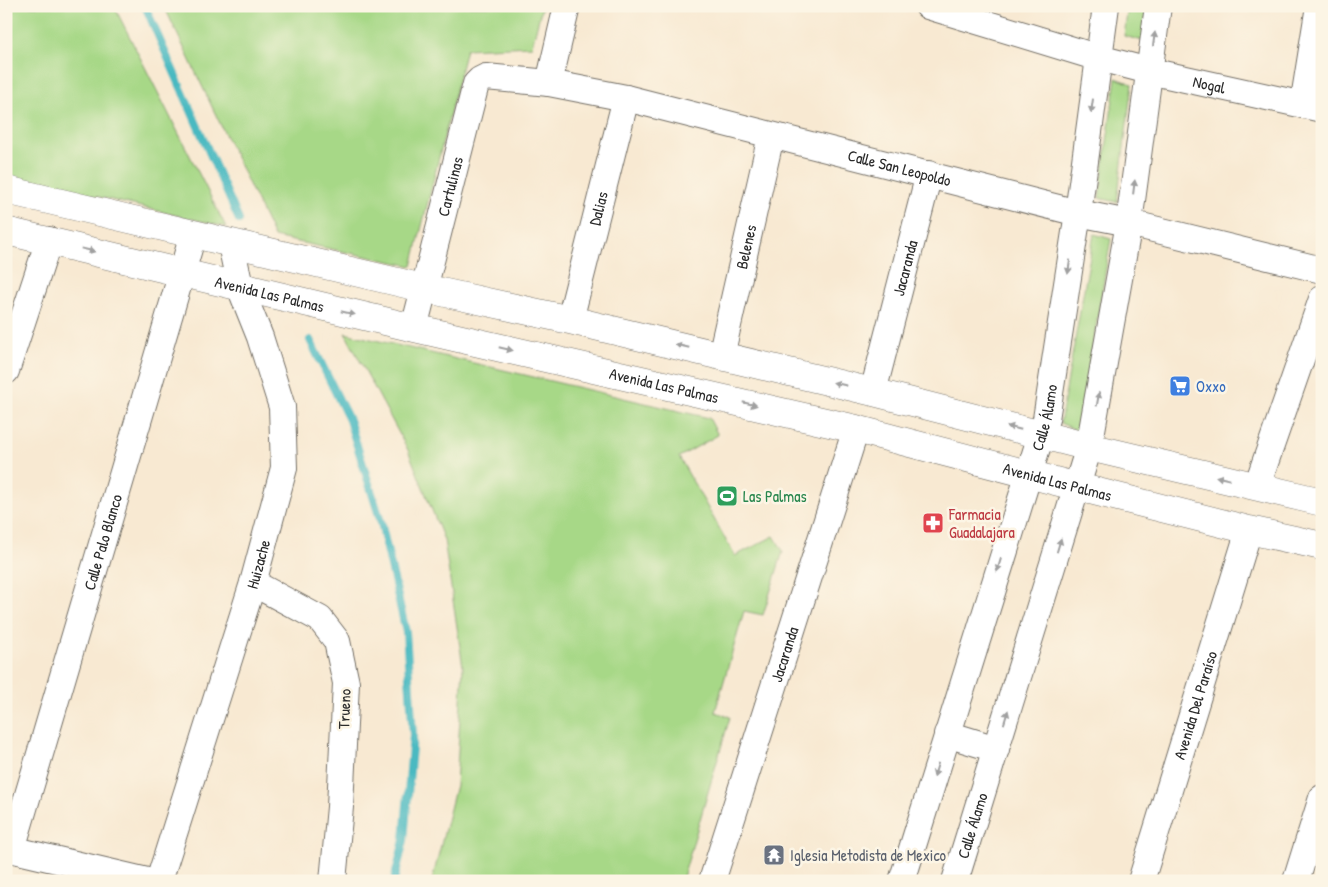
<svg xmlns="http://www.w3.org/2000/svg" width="1328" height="887" viewBox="0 0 1328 887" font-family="'Patrick Hand',sans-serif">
	<rect width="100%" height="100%" fill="#fcf5e5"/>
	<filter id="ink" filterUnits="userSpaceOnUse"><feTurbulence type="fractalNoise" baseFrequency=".02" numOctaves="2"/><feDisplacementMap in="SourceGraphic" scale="10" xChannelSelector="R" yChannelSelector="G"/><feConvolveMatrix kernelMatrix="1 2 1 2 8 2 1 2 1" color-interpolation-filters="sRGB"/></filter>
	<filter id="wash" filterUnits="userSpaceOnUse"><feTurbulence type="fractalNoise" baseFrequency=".0096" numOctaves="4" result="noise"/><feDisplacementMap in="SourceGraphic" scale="20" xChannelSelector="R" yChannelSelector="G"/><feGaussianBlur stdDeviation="1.12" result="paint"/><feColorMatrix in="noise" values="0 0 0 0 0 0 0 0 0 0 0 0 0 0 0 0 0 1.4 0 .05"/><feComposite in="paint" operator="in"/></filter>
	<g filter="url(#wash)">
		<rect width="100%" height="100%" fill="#f8e9d2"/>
		<!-- green -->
		<path fill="#a7d887" stroke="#698259" d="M6,6H114L226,227L6,175Z
			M164,6H542L532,46L466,49L412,266L274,237Z
			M1128,6H1147L1143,41L1124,36Z
			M1116,78L1132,84L1117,202L1099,198Z
			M1094,234L1111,239L1078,431L1060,423Z
			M345,333L709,418L718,435L679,457L735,556L774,536L783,551L763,615L744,611L715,712L730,717L682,881H432L456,785L463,667L444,540L408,450Z"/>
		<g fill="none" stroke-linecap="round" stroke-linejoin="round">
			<!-- stream -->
			<path stroke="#4ab9c1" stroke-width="8" d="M145,6L239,220
				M310,340L349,420L381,522L406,632L413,735L404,840L394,881"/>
		</g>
	</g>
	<g filter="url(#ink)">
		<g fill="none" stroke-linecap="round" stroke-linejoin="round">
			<!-- street casing -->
			<g stroke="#736e65" stroke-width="28">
				<g id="street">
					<path id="s1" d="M928,6L1099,58L1149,71L1322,109"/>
					<path d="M549,83L567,6"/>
					<path d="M1303,105L1319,6"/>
					<path id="s2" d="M570,320L626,98"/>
					<path id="s3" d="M414,328L476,84L480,80L486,77L549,83L626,98L1078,213L1129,223L1322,270"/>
					<path id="s4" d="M721,356L771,136"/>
					<path d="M6,371L49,240"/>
					<path id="s5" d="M873,392L929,174"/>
					<path d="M1257,486L1322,299"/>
					<path d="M253,583L320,619L337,641L346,683L340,807L333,881"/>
					<path d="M947,734L996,749"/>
					<path d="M6,848L147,881"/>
					<path id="s6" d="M12,849L193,235"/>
					<path id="s7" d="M159,881L253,583L284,468L282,407L260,337L240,287L231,244"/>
					<path id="s8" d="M712,881L856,429"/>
					<path id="s9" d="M902,881L1046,419L1078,213L1106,6"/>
					<path id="s10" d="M955,881L1089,447L1129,223L1158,6"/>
					<path id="s11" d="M1141,881L1249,530"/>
					<path d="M1296,881L1322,798"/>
				</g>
			</g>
			<!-- secondary casing -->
			<g stroke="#736e65" stroke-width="29">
				<g id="secondary">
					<path d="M6,190L423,288L570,320L873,392L1089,447L1322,502"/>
					<path id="s12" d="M6,231L414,328L856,429L1078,487L1249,530L1322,546"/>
				</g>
			</g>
			<!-- street -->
			<use href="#street" stroke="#fff" stroke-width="26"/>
			<!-- secondary -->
			<use href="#secondary" stroke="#fff" stroke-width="28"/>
		</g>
		<!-- one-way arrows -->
		<defs><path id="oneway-solid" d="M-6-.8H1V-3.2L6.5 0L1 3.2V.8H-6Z" transform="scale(1.25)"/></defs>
		<g fill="#a0a0a0">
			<use href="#oneway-solid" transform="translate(1154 39) rotate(-82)"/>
			<use href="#oneway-solid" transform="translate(1092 106) rotate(98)"/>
			<use href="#oneway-solid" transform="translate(1134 187) rotate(-83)"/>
			<use href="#oneway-solid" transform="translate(88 250) rotate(14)"/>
			<use href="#oneway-solid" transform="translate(1069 267) rotate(99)"/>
			<use href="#oneway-solid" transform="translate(348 313) rotate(13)"/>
			<use href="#oneway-solid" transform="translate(682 346) rotate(-167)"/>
			<use href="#oneway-solid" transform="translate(506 349) rotate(13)"/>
			<use href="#oneway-solid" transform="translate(840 384) rotate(-167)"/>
			<use href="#oneway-solid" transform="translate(1098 399) rotate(-80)"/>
			<use href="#oneway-solid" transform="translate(750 404) rotate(13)"/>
			<use href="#oneway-solid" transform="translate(1014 428) rotate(-166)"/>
			<use href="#oneway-solid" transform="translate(1223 478) rotate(-167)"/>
			<use href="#oneway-solid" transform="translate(1059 545) rotate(-73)"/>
			<use href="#oneway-solid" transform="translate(999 565) rotate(107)"/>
			<use href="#oneway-solid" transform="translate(1006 717) rotate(-73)"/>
			<use href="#oneway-solid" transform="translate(936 770) rotate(107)"/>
		</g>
	</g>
	<!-- icons -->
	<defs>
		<g id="supermarket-square" transform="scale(1.125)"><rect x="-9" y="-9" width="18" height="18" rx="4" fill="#3f7fe0" stroke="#fcf5e5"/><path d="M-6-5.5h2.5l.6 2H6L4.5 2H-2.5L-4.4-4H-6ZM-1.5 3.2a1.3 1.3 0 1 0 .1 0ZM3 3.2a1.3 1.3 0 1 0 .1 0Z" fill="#fff"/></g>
		<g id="stadium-square" transform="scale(1.125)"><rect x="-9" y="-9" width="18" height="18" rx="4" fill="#2e9e5b" stroke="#fcf5e5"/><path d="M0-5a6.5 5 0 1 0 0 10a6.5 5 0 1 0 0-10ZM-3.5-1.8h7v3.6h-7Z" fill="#fff"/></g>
		<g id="pharmacy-square" transform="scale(1.125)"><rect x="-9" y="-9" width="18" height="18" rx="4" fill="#e0444e" stroke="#fcf5e5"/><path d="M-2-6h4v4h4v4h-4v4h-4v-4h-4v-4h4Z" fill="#fff"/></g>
		<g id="temple-square" transform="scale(1.125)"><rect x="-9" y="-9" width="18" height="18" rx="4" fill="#6b7280" stroke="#fcf5e5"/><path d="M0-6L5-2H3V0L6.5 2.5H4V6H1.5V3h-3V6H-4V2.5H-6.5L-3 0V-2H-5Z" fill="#fff"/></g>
	</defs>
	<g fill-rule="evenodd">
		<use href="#supermarket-square" x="1180" y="386"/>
		<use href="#stadium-square" x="727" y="496"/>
		<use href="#pharmacy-square" x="933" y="523"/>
		<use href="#temple-square" x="774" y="855"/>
	</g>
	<g text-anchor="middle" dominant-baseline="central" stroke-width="5" stroke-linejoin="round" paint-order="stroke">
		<!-- street labels -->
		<g font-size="16" fill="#2b2b2b" stroke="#fcf5e5">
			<text stroke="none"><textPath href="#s1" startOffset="292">Nogal</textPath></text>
			<text stroke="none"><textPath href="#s3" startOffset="688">Calle San Leopoldo</textPath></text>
			<text stroke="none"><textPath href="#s3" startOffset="146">Cartulinas</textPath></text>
			<text stroke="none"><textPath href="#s2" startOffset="115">Dalias</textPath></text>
			<text stroke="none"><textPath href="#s4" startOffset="112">Belenes</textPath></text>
			<text stroke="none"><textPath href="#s5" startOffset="128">Jacaranda</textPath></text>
			<text stroke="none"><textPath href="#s12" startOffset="271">Avenida Las Palmas</textPath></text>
			<text stroke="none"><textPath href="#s12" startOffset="676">Avenida Las Palmas</textPath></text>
			<text stroke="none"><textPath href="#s9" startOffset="485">Calle Álamo</textPath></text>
			<text stroke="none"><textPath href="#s12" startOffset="1081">Avenida Las Palmas</textPath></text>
			<text stroke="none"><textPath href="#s6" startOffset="320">Calle Palo Blanco</textPath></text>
			<text stroke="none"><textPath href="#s7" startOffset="332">Huizache</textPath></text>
			<text stroke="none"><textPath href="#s8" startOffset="238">Jacaranda</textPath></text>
			<text stroke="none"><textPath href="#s11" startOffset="184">Avenida Del Paraíso</textPath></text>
			<text transform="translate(344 709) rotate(-88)">Trueno</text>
			<text stroke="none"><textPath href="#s10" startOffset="58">Calle Álamo</textPath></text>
		</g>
		<!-- shop labels -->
		<g font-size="16" fill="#366cbe" stroke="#fcf5e5" text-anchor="start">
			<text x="1196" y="386">Oxxo</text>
		</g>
		<!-- leisure labels -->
		<g font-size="16" fill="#27864d" stroke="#fcf5e5" text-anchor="start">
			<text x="743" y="496">Las Palmas</text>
		</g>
		<!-- health labels -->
		<g font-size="16" fill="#be3a42" stroke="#fcf5e5" text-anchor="start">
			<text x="949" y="514">Farmacia<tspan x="949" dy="18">Guadalajara</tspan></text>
		</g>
		<!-- worship labels -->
		<g font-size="16" fill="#5b616d" stroke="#fcf5e5" text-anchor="start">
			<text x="790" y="855">Iglesia Metodista de Mexico</text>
		</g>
	</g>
	<!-- margin -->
	<rect width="1328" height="887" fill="none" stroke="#fcf5e5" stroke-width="25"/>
</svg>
